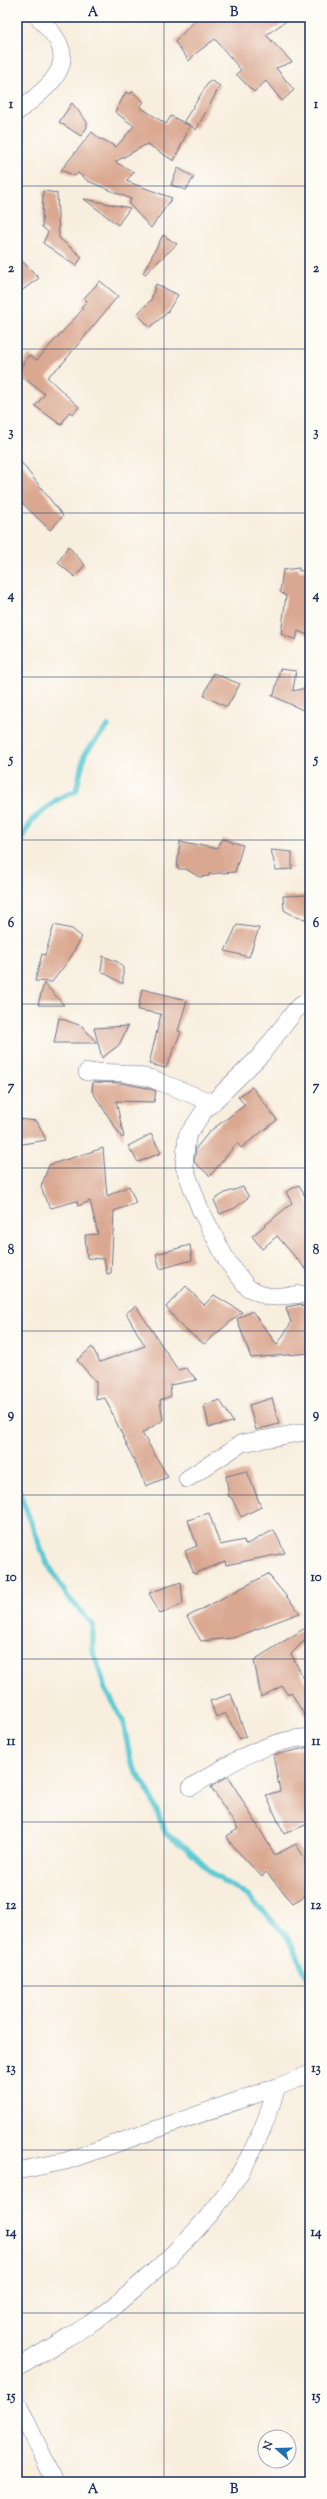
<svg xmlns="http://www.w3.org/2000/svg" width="327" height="2499" viewBox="0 0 327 2499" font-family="'Sorts Mill Goudy',serif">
	<rect width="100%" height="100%" fill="#fdfcf7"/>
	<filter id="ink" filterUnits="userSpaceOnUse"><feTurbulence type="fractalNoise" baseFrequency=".025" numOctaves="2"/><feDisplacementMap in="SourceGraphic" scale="8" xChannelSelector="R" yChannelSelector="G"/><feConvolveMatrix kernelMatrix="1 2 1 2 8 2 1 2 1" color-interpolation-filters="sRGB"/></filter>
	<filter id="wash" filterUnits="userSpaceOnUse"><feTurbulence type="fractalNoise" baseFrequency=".012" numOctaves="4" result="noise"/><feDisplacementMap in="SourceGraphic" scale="16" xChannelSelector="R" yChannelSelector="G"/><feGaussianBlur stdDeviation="0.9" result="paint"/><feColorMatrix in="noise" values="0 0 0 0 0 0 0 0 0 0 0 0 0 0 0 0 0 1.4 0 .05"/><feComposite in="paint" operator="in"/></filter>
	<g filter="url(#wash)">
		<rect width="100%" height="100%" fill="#f8eede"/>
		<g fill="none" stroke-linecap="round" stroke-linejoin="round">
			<!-- stream -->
			<path stroke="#5dc9d4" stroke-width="5.5" d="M17,849L32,820L58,799L76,791L85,753L108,726
				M17,1486L45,1559L67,1596L93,1625V1650L106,1690L123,1721L131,1763L150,1794L166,1834L185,1847L214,1875L249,1897L286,1935L310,1982"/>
		</g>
		<g id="blocks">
			<!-- building -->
			<path fill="#daa790" d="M198,17H292L266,35L292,62L276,68L294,90L282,101L266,81L254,92L236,74L241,70L215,39L195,54L189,61L175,42Z
				M210,80L220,86L196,130L184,121Z
				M126,92L129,94L133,92L144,102L140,107L166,124L171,116L190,126L174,161L147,144L115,162L134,172L126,181L172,198L151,228L129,204L131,199L88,181L78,173L75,176L61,170L92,132L101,140L102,139L116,147L134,126L115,112Z
				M72,103L87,122V127L81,136L59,122Z
				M178,168L194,177L186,190L171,185Z
				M43,191L57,193L59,238L82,257L76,266L43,243L48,232L42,227Z
				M84,199L130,208L118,225Z
				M163,235L177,244L145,274L143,273Z
				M17,256L39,278L17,294Z
				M100,281L118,296L62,364L47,377L79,407L73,414L69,412L61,425L35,406L45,394L17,373L29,355L37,360L83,309L81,307L87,301L84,298Z
				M156,284L178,295L166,314L150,327L137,314L151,300Z
				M17,457L63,516L50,530L17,498Z
				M68,546L85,565L75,577L58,563Z
				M299,568V571L310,570V636L298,631L296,640L281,634L286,596L280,592L283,570Z
				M280,669L296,671L293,691L310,687L307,712L271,695H274Z
				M213,673L240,684L227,707L204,696Z
				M223,839L243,845L235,872L209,874V876L199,877L186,869H177L180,841L217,849Z
				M271,850L292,852V869L276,870Z
				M310,895V908L306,919L296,917L284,910L283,896Z
				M54,925L72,929L82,937L69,960L52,982L35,981L42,954L45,955Z
				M237,925L259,928L249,957L225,951Z
				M103,956L118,962L123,968V984L101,971Z
				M44,983L64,1005H38Z
				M142,989L187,1000L178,1031L181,1032L166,1068L149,1064L161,1014L138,1010Z
				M59,1018L82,1026L97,1043H54Z
				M128,1026L119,1045L102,1058L94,1028Z
				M93,1082L121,1083L147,1088L156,1091L154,1102L116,1101L124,1137L122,1138L92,1091Z
				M252,1087L277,1120L241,1148L237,1143L210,1176L194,1162L196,1148L210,1131L245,1105L238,1097Z
				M17,1119L37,1121L46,1140L17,1145Z
				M151,1134L161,1153L138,1162L128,1146Z
				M103,1148L107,1196L129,1186L136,1203L114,1211L111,1273L107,1274L104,1259L87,1258L85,1235L98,1234L90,1201L78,1206L77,1201L51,1208L46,1201L41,1187L49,1165Z
				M299,1185L310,1206V1274L277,1236L262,1249L252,1236L292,1203L286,1192Z
				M243,1187L249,1197L235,1208L220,1214L214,1200L225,1193Z
				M190,1245L192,1260L160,1269L156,1254Z
				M186,1286L204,1305L214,1295L242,1312L204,1344L181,1326L166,1307Z
				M301,1304L310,1313V1353L251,1358L237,1319L252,1311L277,1345L291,1323L286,1307Z
				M136,1306L178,1370L186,1368L197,1380L170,1385L171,1396L160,1400L163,1420L142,1433L168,1477L146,1486L105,1398L96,1400V1382L77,1360L92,1347L100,1362L145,1346L126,1313Z
				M272,1398L279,1424L256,1430L249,1405Z
				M220,1400L233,1422L209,1427L204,1405Z
				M247,1471L261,1507L241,1517L231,1497H229L226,1476Z
				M209,1513L220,1545L244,1540L245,1545L274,1530L285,1553L226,1565L225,1561L194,1574L185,1551L197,1546L188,1520Z
				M268,1574L300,1613L233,1638L201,1641L187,1617Z
				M181,1582L183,1604L160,1614L149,1593Z
				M310,1625V1635L291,1654L310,1690V1725L291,1692L288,1695L282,1686L261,1697L254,1660Z
				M231,1694L246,1736L240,1739L225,1713L216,1717L210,1701Z
				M310,1747V1823L284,1834L266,1795L280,1791L273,1755Z
				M228,1776L275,1855L296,1844L310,1867V1893L293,1903L266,1872L262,1877L231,1844L227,1836L238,1829L211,1787Z"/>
		</g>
	</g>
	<g filter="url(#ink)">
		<use href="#blocks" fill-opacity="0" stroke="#68728b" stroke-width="1"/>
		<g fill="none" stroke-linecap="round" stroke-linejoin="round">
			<!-- minor casing -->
			<g stroke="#68728b" stroke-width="18">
				<path id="minor" d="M17,112C36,96 73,73 59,44C55,34 45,25 38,17
					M310,1000L298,1007L260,1056L204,1111L187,1136L184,1166L200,1209L227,1261L248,1288L269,1297L304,1294L310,1298
					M87,1072L122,1073L150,1078L213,1103
					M187,1479L242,1443L310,1431
					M191,1787C229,1764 265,1740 310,1737
					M17,2171L66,2161L277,2087L310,2074
					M17,2369C41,2352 66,2339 91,2323C112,2310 132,2291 150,2275C214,2217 252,2172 277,2087
					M17,2401L55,2482"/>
			</g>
			<!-- minor -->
			<use href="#minor" stroke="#fff" stroke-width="17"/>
		</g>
	</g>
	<!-- grid -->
	<path fill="none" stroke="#1b2f5e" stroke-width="1" stroke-opacity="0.55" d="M164,17V2482M17,186H310M17,349H310M17,513H310M17,677H310M17,840H310M17,1004H310M17,1168H310M17,1331H310M17,1495H310M17,1659H310M17,1822H310M17,1986H310M17,2150H310M17,2313H310"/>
	<!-- margin -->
	<rect width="327" height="2499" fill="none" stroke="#fdfcf7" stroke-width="44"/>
	<!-- north arrow -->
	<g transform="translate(277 2449) rotate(290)"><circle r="19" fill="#fdfcf7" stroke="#a3aaba"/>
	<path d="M0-3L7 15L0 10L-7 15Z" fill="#1f6fb2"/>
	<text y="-6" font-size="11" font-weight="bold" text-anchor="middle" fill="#1b2f5e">N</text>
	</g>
	<rect x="22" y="22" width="283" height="2455" fill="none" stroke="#1b2f5e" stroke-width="1.5"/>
	<g font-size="13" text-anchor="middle" font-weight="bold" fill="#1b2f5e">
		<text x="93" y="16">A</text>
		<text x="234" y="16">B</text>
		<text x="11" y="108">1</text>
		<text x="316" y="108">1</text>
		<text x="11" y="272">2</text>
		<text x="316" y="272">2</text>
		<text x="11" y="436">3</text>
		<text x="316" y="436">3</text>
		<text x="11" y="599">4</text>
		<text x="316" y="599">4</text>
		<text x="11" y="763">5</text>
		<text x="316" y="763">5</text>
		<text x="11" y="927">6</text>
		<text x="316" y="927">6</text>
		<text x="11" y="1090">7</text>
		<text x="316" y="1090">7</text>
		<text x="11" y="1254">8</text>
		<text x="316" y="1254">8</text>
		<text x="11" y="1418">9</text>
		<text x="316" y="1418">9</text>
		<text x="11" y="1581">10</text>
		<text x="316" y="1581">10</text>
		<text x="11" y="1745">11</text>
		<text x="316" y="1745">11</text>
		<text x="11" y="1909">12</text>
		<text x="316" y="1909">12</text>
		<text x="11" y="2072">13</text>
		<text x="316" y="2072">13</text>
		<text x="11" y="2236">14</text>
		<text x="316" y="2236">14</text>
		<text x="11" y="2400">15</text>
		<text x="316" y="2400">15</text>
		<text x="93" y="2493">A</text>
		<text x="234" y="2493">B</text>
	</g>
</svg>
